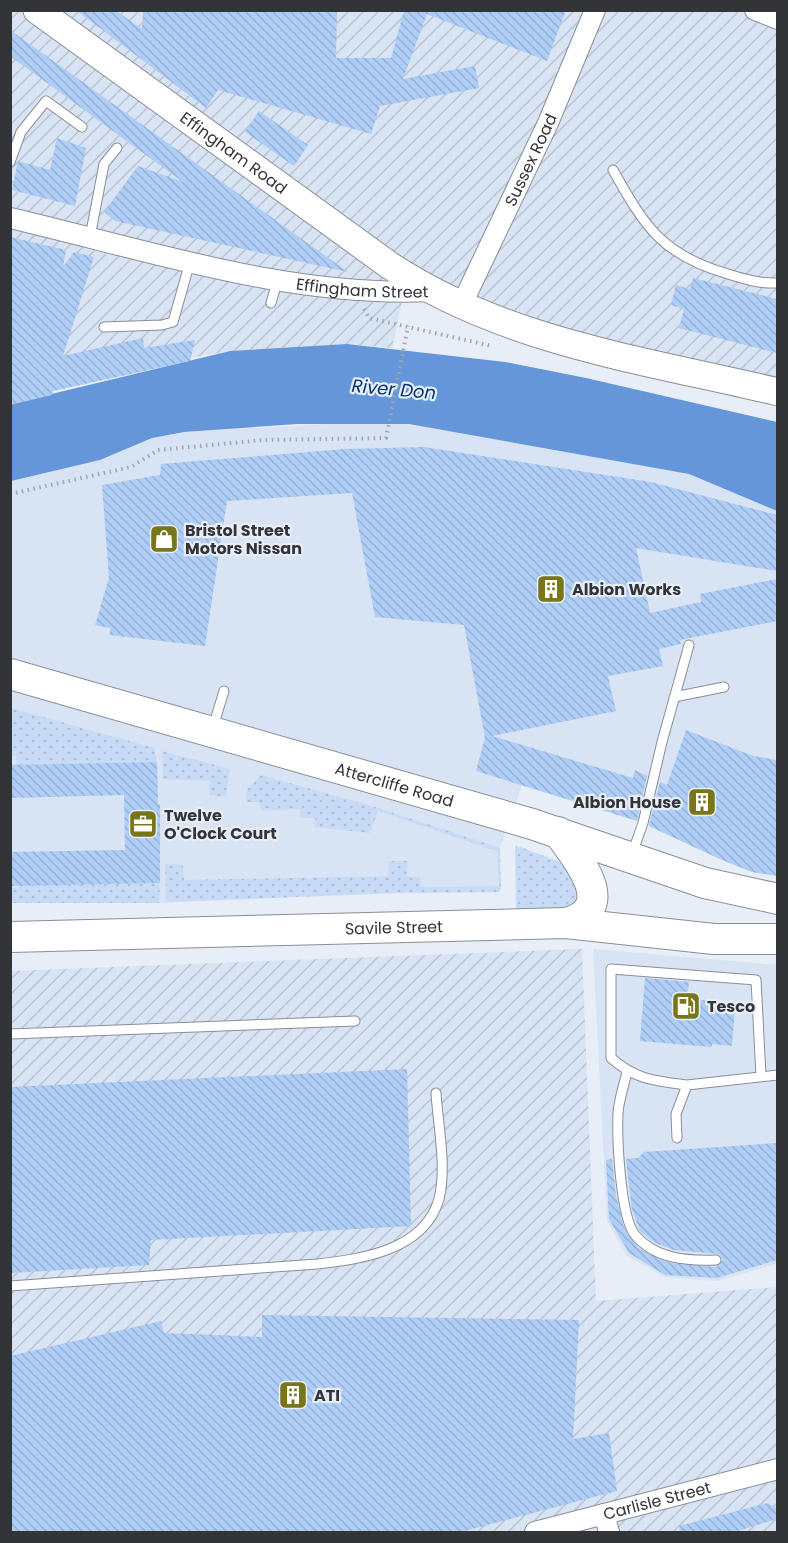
<svg xmlns="http://www.w3.org/2000/svg" width="788" height="1543" viewBox="0 0 788 1543" font-family="Poppins,sans-serif">
	<defs>
		<pattern id="industrial-furrows" width="10" height="10" patternUnits="userSpaceOnUse" patternTransform="scale(1.5)"><rect width="10" height="10" fill="#d8e3f3"/><path d="M-1 1l2-2M0 10L10 0M9 11l2-2" fill="none" stroke="#bac3d1"/></pattern>
		<pattern id="grass-dots" width="8" height="8" patternUnits="userSpaceOnUse" patternTransform="scale(1.5)"><rect width="8" height="8" fill="#c8dbf6"/><path d="M2 2h.1M6 6h.1" fill="none" stroke="#acbdd4" stroke-width="1.8" stroke-linecap="round"/></pattern>
		<pattern id="building-back-hatch" width="6" height="6" patternUnits="userSpaceOnUse" patternTransform="scale(1.5)"><rect width="6" height="6" fill="#aecdf7"/><path d="M-1 5l2 2M0 0l6 6M5-1l2 2" fill="none" stroke="#96b1d4"/></pattern>
	</defs>
	<rect width="100%" height="100%" fill="#e7eef7"/>
	<!-- built -->
	<path fill="#d8e3f3" d="M351,423L409,424L689,474L777,511V876L752,872L722,860L622,814L522,785L500,848L499,892L397,893L159,903H11L10,481L100,460L152,438L184,432Z
		M593,949L777,965V1264L717,1281L665,1277L627,1256L607,1221Z"/>
	<!-- industrial -->
	<path fill="url(#industrial-furrows)" d="M11,11H777V392L404,293L392,348L347,344L230,351L11,388Z
		M582,949L596,1301L777,1287V1532H11L10,971Z"/>
	<!-- grass -->
	<path fill="url(#grass-dots)" d="M11,708L154,748L157,762L16,765V756L11,755Z
		M162,751L230,769L226,797L209,795L210,781L163,779Z
		M261,775L372,806L500,848L501,889L499,892L397,893L166,902L165,864L183,865L184,880L388,876L389,861H408L407,876L420,877L421,887L499,886L497,851L378,811L370,833L315,827V818H300V809L262,811L259,802H246L247,790Z
		M515,845L568,865L580,895C567,915 538,910 516,912Z
		M160,883L159,903H11L10,888H19V884Z"/>
	<!-- water -->
	<path fill="#6596da" d="M347,344L505,362L586,378L777,422V511L689,474L409,424H297L184,432L152,438L100,460L11,481L10,404L230,351Z"/>
	<!-- building -->
	<path fill="url(#building-back-hatch)" d="M76,10H115L142,29L143,10H337L336,58H391L404,10H566L547,61L427,14L403,79L475,66L479,88L380,106L371,134L218,90L206,108Z
		M10,30L348,272L115,221L104,212L138,166L183,182L10,56Z
		M259,111L308,145L294,166L245,132Z
		M57,138L86,148L75,206L12,190L18,161L50,170Z
		M10,237L66,250L63,267L74,252L94,257L63,356L143,338L144,348L195,340L190,361L53,391L52,395L10,405Z
		M693,278L777,299V353L679,328L684,309L671,305L676,285L690,289Z
		M424,447L651,482L777,515V571L636,548L650,613L701,602L700,594L777,579V621L680,640L681,644L659,649L663,666L608,676L616,711L492,736L633,778L635,770L647,776L637,821L476,771L485,738L464,625L375,617L352,493L227,501L205,646L110,635V628L95,625L109,578L102,485L160,475L161,464L345,449Z
		M686,730L753,756L777,760V876L752,872L722,860L649,826L660,782L667,785Z
		M157,762L158,805L160,804V883L10,886V852L125,850L124,795L10,798V765Z
		M645,978L689,982L687,999L716,1001V1005L735,1006L732,1046L712,1044V1047L640,1041Z
		M407,1069L411,1226L151,1240L149,1265L10,1273V1087Z
		M777,1143V1260L717,1278L665,1275L629,1253L609,1219L606,1160L612,1159L616,1196L624,1227L638,1248L670,1263L716,1267L723,1260L719,1254L674,1250L655,1243L640,1231L632,1210L626,1159L638,1158L644,1152Z
		M262,1315L579,1320L573,1439L609,1433L617,1491L457,1533H10V1356L161,1321L164,1333L262,1337Z
		M768,1503L777,1509V1519L731,1533H680L679,1526Z"/>
	<g fill="none" stroke-linecap="round" stroke-linejoin="round">
		<!-- service casing -->
		<g stroke="#898f98" stroke-width="11">
			<path id="service" d="M10,162L21,132L46,101L82,127
				M613,170C645,227 662,255 728,274C744,279 760,284 778,283
				M90,237L104,164L117,148
				M271,303L278,279
				M104,327L162,325L173,322L190,262
				M674,697L724,687
				M213,727L224,691
				M632,854L643,823L662,742L689,645
				M10,1034L355,1021
				M627,1072C624,1085 619,1099 618,1113C617,1138 620,1216 635,1235C655,1259 687,1261 716,1260
				M687,1085C655,1081 636,1080 611,1058V969L756,980L761,1076
				M677,1138L676,1114L687,1085L778,1075
				M10,1286L317,1264C361,1259 424,1251 439,1199C447,1167 438,1126 436,1093"/>
		</g>
		<!-- minor casing -->
		<g stroke="#898f98" stroke-width="22">
			<g id="minor">
				<path d="M755,10L778,19"/>
				<path id="s1" d="M10,218C148,250 289,298 432,291"/>
				<path id="s2" d="M461,306L548,123L595,10"/>
				<path d="M604,1514L609,1532"/>
				<path id="s3" d="M535,1532L778,1469"/>
			</g>
		</g>
		<!-- secondary casing -->
		<g stroke="#898f98" stroke-width="29">
			<g id="secondary">
				<path id="s4" d="M37,10L389,265C505,342 645,360 778,392"/>
			</g>
		</g>
		<!-- primary casing -->
		<g stroke="#898f98" stroke-width="32">
			<g id="primary">
				<path id="s5" d="M10,674L532,824L705,883L778,899"/>
				<path d="M558,832C576,857 621,908 566,923"/>
				<path id="s6" d="M10,937L566,923L714,939H778"/>
			</g>
		</g>
		<!-- path -->
		<path stroke="#a1a6ad" stroke-width="4" stroke-dasharray="1.5 4.5" stroke-linecap="butt" d="M364,309L369,318L492,346
			M10,494L131,467L158,450L264,440L386,438L408,326"/>
		<!-- service -->
		<use href="#service" stroke="#fff" stroke-width="9"/>
		<!-- minor -->
		<use href="#minor" stroke="#fff" stroke-width="20"/>
		<!-- secondary -->
		<use href="#secondary" stroke="#fff" stroke-width="27"/>
		<!-- primary -->
		<use href="#primary" stroke="#fff" stroke-width="30"/>
	</g>
	<!-- icons -->
	<defs>
		<g id="shop-square" transform="scale(1.5)"><rect x="-9" y="-9" width="18" height="18" rx="4" fill="#797519" stroke="#e7eef7"/><path d="M-5-2.5h2.3a2.7 3.5 0 0 1 5.4 0H5L5.5 6h-11ZM-1.5-2.5h3a1.5 2.3 0 0 0-3 0Z" fill="#fff"/></g>
		<g id="building-square" transform="scale(1.5)"><rect x="-9" y="-9" width="18" height="18" rx="4" fill="#797519" stroke="#e7eef7"/><path d="M-4-6H4V6H1V3H-1V6H-4ZM-2.5-4.3h1.7v1.8h-1.7ZM.8-4.3h1.7v1.8H.8ZM-2.5-1h1.7V.8h-1.7ZM.8-1h1.7V.8H.8Z" fill="#fff"/></g>
		<g id="office-square" transform="scale(1.5)"><rect x="-9" y="-9" width="18" height="18" rx="4" fill="#797519" stroke="#e7eef7"/><path d="M-6-3h4V-5.5h4V-3h4V5H-6ZM-1-4.5V-3h2v-1.5ZM-6 0V1H6V0Z" fill="#fff"/></g>
		<g id="fuel-square" transform="scale(1.5)"><rect x="-9" y="-9" width="18" height="18" rx="4" fill="#797519" stroke="#e7eef7"/><path d="M-5.5-6h7V0h2V4h1.3V-2.5L3-4.5l.8-.8L6-3V5H2.5V1h-1V6h-7ZM-4.2-4.7v3.2H.2V-4.7Z" fill="#fff"/></g>
	</defs>
	<g fill-rule="evenodd">
		<use href="#shop-square" x="164" y="539"/>
		<use href="#building-square" x="551" y="589"/>
		<use href="#building-square" x="702" y="802"/>
		<use href="#office-square" x="143" y="824"/>
		<use href="#fuel-square" x="686" y="1006"/>
		<use href="#building-square" x="293" y="1395"/>
	</g>
	<g text-anchor="middle" dominant-baseline="central" stroke-width="4.5" stroke-linejoin="round" paint-order="stroke">
		<!-- street labels -->
		<g font-size="16" fill="#323438" stroke="#e7eef7">
			<text stroke="none"><textPath href="#s4" startOffset="243">Effingham Road</textPath></text>
			<text stroke="none"><textPath href="#s2" startOffset="162">Sussex Road</textPath></text>
			<text stroke="none"><textPath href="#s1" startOffset="360">Effingham Street</textPath></text>
			<text stroke="none"><textPath href="#s5" startOffset="400">Attercliffe Road</textPath></text>
			<text stroke="none"><textPath href="#s6" startOffset="384">Savile Street</textPath></text>
			<text stroke="none"><textPath href="#s3" startOffset="126">Carlisle Street</textPath></text>
		</g>
		<!-- poi labels -->
		<g font-size="16" font-weight="bold" fill="#323438" stroke="#e7eef7" text-anchor="start">
			<text x="185" y="530">Bristol Street<tspan x="185" dy="18">Motors Nissan</tspan></text>
			<text x="572" y="589">Albion Works</text>
			<text x="681" y="802" text-anchor="end">Albion House</text>
			<text x="164" y="815">Twelve<tspan x="164" dy="18">O'Clock Court</tspan></text>
			<text x="707" y="1006">Tesco</text>
			<text x="314" y="1395">ATI</text>
		</g>
		<!-- water labels -->
		<g font-size="18" font-style="italic" fill="#033672" stroke="#e7eef7">
			<text transform="translate(394 389) rotate(5)">River Don</text>
		</g>
	</g>
	<!-- border -->
	<rect width="788" height="1543" fill="none" stroke="#323438" stroke-width="24"/>
</svg>
